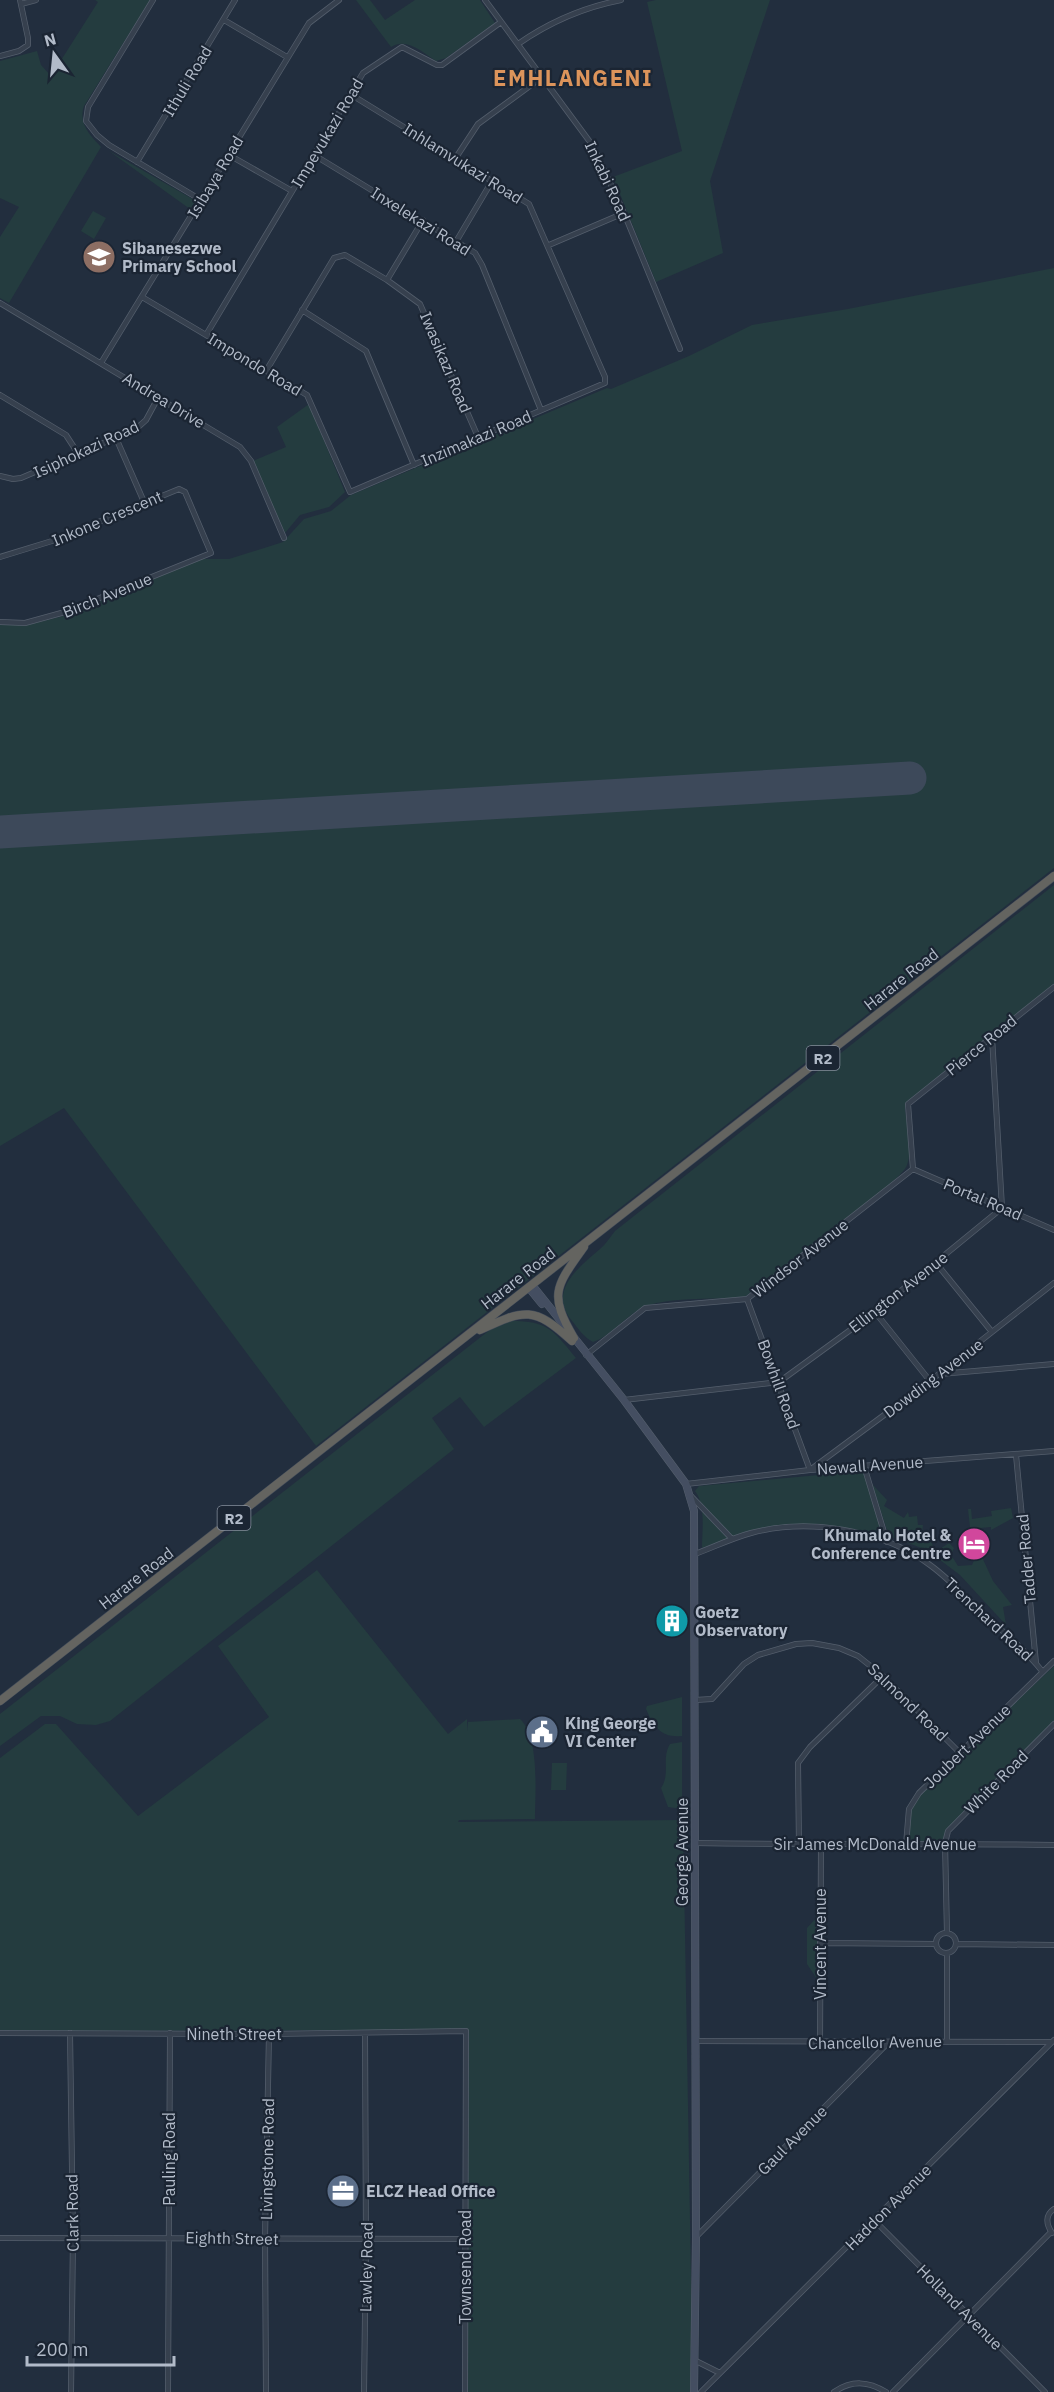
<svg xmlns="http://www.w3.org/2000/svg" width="1054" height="2392" viewBox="0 0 1054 2392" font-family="'IBM Plex Sans',sans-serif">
	<rect width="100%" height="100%" fill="#222e3e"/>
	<!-- green -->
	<path fill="#243c3f" d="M95,0H150L84,106C78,124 90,135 101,147L9,303L0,298V237L19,207L0,198V61L37,51L41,65L51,76L98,2Z
		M356,0H370L385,20L415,0H480L495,23L446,58L436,61C422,52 407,37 391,47Z
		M656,0H770L710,181L723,253L656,282L613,177L682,151L647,2Z
		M109,151L196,201L190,209Z
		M93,211L106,218L94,239L81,231Z
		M1054,268V868L316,1446L64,1108L0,1146V624L26,625L60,617L202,559H229L283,542L304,519L331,511L351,495L607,388L611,389L689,356L752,325L848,309Z
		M309,404L345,492L329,507L300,515L285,533L253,461L286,447L277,427Z
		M1054,885V984L907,1102L905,1109C907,1126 913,1149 907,1165C901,1184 770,1277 746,1296L739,1298C714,1299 663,1297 642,1308C624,1317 613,1335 593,1342C584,1337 579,1330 573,1322C546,1292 579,1267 600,1249C606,1244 610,1237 615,1231Z
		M511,1321C548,1321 553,1330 576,1358L484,1427L460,1397L432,1418L454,1449L110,1721L96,1725L77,1724L60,1716H41L0,1746V1714L491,1329Z
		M863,1471L885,1540C813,1522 772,1524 702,1548C702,1532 706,1505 695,1491L699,1486Z
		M872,1484L887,1500L884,1506L904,1518L908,1512L909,1517L917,1516L918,1525H923L922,1532L926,1538L930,1540L933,1546L927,1550L889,1536Z
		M1011,1508L1013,1518L991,1530V1527L980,1528V1532L970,1527L968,1509H971L972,1519L992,1516L991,1511Z
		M949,1543L954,1548L951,1555L958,1566L972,1565L976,1556L981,1555L993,1581L1012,1605L1003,1607L1006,1625L960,1575L932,1554Z
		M317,1570L448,1734L467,1719V1731L468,1722L520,1719C540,1738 535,1793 535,1819L459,1820L458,1822L683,1820L693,2392H465L468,2030L0,2031V1758L45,1724H56L138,1816L269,1717L218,1646Z
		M1054,1666V1722L947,1830L943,1842L908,1844L910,1809L919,1794Z
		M682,1697V1736C661,1738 654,1727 646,1709L647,1706Z
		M682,1742V1809L668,1807L661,1788C671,1773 661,1759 670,1744Z
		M552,1763H567L566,1790H551Z
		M818,1916L817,1979L807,1964V1928Z"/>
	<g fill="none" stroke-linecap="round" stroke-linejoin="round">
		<!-- runway -->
		<path stroke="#3d495a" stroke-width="33" d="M0,832L910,778"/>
		<!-- minor casing -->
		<g stroke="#545e6c" stroke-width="6">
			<path id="minor" d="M153,0L88,107L86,121L97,135L109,145L201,200
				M485,0L593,146L624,213L680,349
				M21,4L36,0
				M224,20L287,57
				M518,44C548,23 585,7 621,0
				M0,56L19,51L28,45V38L20,0
				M229,155L292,191
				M314,155L475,253L482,265L541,410
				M455,159L478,124L542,77
				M137,162L235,0
				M457,240L492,181
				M549,245L624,213
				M387,280L423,220
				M142,297L307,395L350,492L605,383V377L529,204L350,94
				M0,303L240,447L251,461L284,538
				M302,310L366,351L414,465
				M206,335L363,73L402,47L437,65H442L501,22
				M101,363L309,23L339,0
				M266,371L334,258L345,255L387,280L420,304L478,437
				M0,395L66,435L79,455
				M116,438L144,502
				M0,476L13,479L21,478L136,429L146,420L159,396
				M0,557L52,541L179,489L185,492L211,553L65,612L25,623L0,622
				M913,1169L1054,1230
				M936,1263L992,1332
				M747,1299L810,1470L930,1381L1054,1283
				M875,1312L930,1381
				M586,1355L645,1308L747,1299L913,1169L908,1104L1054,987
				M940,1374L1054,1364
				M624,1400L779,1382L875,1312L1002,1208L992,1037
				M1016,1455L1036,1663
				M864,1466L887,1542
				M686,1484L810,1470L1054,1451
				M691,1496L732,1539
				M695,1554C714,1547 732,1538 751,1533C808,1518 882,1529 930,1565C948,1578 964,1595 980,1611C1001,1630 1025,1649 1042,1671
				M695,1700L712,1699L744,1664L758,1655L796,1644L812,1643L839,1648L858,1656L883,1676L960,1753
				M695,1843C815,1845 934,1843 1054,1845
				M799,1845L798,1763L810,1747L883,1676
				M906,1845L909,1809L919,1793L1054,1661
				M947,1933L945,1843L948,1831L1054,1724
				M936 1943a10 10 0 1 1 20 0a10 10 0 1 1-20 0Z
				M820,1943L936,1944
				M956,1944L1054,1945
				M0,2033L269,2034L466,2031L465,2392
				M70,2033L73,2238L71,2392
				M695,2041L1052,2042
				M947,2041V1953
				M820,2043L821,1846
				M875,2221L1045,2392
				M1052,2233C1046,2224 1045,2215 1054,2209
				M696,2237L888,2043
				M0,2238L465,2239
				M694,2360L720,2373
				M168,2392L170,2033
				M266,2392L265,2238L269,2034
				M364,2392L366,2239L365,2033
				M701,2392L1054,2040
				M834,2392C852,2380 868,2381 886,2392
				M893,2392L1051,2232"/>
		</g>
		<!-- secondary casing -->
		<g stroke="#545e6c" stroke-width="8">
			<path id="secondary" d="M532,1285L624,1400L686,1484L694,1511L696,2237L694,2392
				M529,1288L542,1304"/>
		</g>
		<!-- trunk casing -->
		<g stroke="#414b59" stroke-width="9">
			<path id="trunk" d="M480,1330C525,1309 534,1306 572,1341
				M574,1338C548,1294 556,1286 584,1247
				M0,1701L1054,876"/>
		</g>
		<!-- minor -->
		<use href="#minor" stroke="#36404e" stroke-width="4.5"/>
		<!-- secondary -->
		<use href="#secondary" stroke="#444e61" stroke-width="7"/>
		<!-- trunk -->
		<use href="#trunk" stroke="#646460" stroke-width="8"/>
	</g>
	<!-- icons -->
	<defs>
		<g id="school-disc" transform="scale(1.725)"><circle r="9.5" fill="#8d6e63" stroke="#1b2533"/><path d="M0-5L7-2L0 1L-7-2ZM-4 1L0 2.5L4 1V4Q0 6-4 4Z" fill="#fff"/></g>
		<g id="hotel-disc" transform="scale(1.725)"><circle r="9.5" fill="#d1479c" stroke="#1b2533"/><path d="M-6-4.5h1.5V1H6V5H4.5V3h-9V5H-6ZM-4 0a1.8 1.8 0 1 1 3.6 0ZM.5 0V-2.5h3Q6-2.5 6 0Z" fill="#fff"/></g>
		<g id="building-disc" transform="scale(1.725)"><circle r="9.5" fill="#0f9aa8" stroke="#1b2533"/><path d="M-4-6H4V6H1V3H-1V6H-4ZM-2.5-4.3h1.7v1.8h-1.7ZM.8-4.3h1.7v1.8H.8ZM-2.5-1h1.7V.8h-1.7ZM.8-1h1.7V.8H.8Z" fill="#fff"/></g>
		<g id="civic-disc" transform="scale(1.725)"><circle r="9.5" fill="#5c6f8a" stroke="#1b2533"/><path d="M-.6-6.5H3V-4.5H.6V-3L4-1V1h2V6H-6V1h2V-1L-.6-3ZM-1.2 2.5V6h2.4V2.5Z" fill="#fff"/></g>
		<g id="office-disc" transform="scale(1.725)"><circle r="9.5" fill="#5c6f8a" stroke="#1b2533"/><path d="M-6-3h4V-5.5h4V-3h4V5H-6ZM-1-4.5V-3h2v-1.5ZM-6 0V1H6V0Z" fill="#fff"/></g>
	</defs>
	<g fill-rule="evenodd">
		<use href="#school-disc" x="99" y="257"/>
		<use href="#hotel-disc" x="974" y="1544"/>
		<use href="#building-disc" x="672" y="1621"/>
		<use href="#civic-disc" x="542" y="1732"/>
		<use href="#office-disc" x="343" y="2191"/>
	</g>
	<g text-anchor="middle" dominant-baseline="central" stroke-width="4.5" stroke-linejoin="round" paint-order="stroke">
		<!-- shield labels -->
		<g fill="#1b2533" stroke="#858e9c" stroke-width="1.5">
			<rect x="806.5" y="1046" width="33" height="24" rx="4.5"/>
			<rect x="217.5" y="1506" width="33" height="24" rx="4.5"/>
		</g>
		<g font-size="15" font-weight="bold" fill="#b2bbc9">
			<text x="823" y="1058">R2</text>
			<text x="234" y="1518">R2</text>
		</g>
		<!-- street labels -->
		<g font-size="16" fill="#b2bbc9" stroke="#1b2533">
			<text transform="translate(187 81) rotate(-59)">Ithuli Road</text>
			<text transform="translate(327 133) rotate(-59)">Impevukazi Road</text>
			<text transform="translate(463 163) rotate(32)">Inhlamvukazi Road</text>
			<text transform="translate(215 177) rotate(-59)">Isibaya Road</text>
			<text transform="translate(608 181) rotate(65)">Inkabi Road</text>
			<text transform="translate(421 221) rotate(32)">Inxelekazi Road</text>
			<text transform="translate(446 362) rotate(67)">Iwasikazi Road</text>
			<text transform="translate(255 364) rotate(31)">Impondo Road</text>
			<text transform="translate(164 400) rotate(31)">Andrea Drive</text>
			<text transform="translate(476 438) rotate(-23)">Inzimakazi Road</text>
			<text transform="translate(86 449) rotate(-25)">Isiphokazi Road</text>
			<text transform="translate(107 518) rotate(-23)">Inkone Crescent</text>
			<text transform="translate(107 595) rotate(-22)">Birch Avenue</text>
			<text transform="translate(901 979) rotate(-38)">Harare Road</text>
			<text transform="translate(981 1045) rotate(-39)">Pierce Road</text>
			<text transform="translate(983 1199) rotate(23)">Portal Road</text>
			<text transform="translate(800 1258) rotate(-38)">Windsor Avenue</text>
			<text transform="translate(518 1278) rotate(-38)">Harare Road</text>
			<text transform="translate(898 1292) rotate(-38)">Ellington Avenue</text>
			<text transform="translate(933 1378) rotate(-37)">Dowding Avenue</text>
			<text transform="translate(779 1384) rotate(70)">Bowhill Road</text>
			<text transform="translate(870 1465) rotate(-4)">Newall Avenue</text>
			<text transform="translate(1026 1559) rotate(-95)">Tadder Road</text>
			<text transform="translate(136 1578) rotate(-38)">Harare Road</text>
			<text transform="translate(989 1619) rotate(43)">Trenchard Road</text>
			<text transform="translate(908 1702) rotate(44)">Salmond Road</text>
			<text transform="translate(967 1746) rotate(-44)">Joubert Avenue</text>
			<text transform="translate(996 1782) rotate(-45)">White Road</text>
			<text x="875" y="1844">Sir James McDonald Avenue</text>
			<text transform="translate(682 1852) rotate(-90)">George Avenue</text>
			<text transform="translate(820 1944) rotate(-90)">Vincent Avenue</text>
			<text x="234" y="2034">Nineth Street</text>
			<text transform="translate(875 2042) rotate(-1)">Chancellor Avenue</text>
			<text transform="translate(792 2140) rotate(-45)">Gaul Avenue</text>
			<text transform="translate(169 2159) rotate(-90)">Pauling Road</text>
			<text transform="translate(267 2159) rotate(-89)">Livingstone Road</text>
			<text transform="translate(888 2207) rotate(-45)">Haddon Avenue</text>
			<text transform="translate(72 2213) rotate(-91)">Clark Road</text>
			<text transform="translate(232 2238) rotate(1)">Eighth Street</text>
			<text transform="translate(366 2267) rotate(-89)">Lawley Road</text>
			<text transform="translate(465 2267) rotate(-90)">Townsend Road</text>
			<text transform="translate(960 2307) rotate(45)">Holland Avenue</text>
		</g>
		<!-- poi labels -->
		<g font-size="16" font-weight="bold" fill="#b2bbc9" stroke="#1b2533" text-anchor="start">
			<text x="122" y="248">Sibanesezwe<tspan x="122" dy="18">Primary School</tspan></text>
			<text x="951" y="1535" text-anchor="end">Khumalo Hotel &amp;<tspan x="951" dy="18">Conference Centre</tspan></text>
			<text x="695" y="1612">Goetz<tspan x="695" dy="18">Observatory</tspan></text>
			<text x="565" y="1723">King George<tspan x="565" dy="18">VI Center</tspan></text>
			<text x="366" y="2191">ELCZ Head Office</text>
		</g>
		<!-- district labels -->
		<g font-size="22" font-weight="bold" letter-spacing="1.5" fill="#dc945b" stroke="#1b2533">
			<text x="573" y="77">EMHLANGENI</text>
		</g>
	</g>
	<!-- north arrow -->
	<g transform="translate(54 54) rotate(345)" stroke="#1b2533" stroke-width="4.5" paint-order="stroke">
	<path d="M0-4.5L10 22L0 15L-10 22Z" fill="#b2bbc9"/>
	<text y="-9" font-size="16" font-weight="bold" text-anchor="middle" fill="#b2bbc9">N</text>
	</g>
	<!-- scale -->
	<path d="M27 2356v9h147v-9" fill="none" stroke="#b2bbc9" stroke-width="3"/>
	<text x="36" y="2356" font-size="18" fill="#b2bbc9" stroke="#1b2533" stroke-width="4.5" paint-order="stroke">200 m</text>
</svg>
